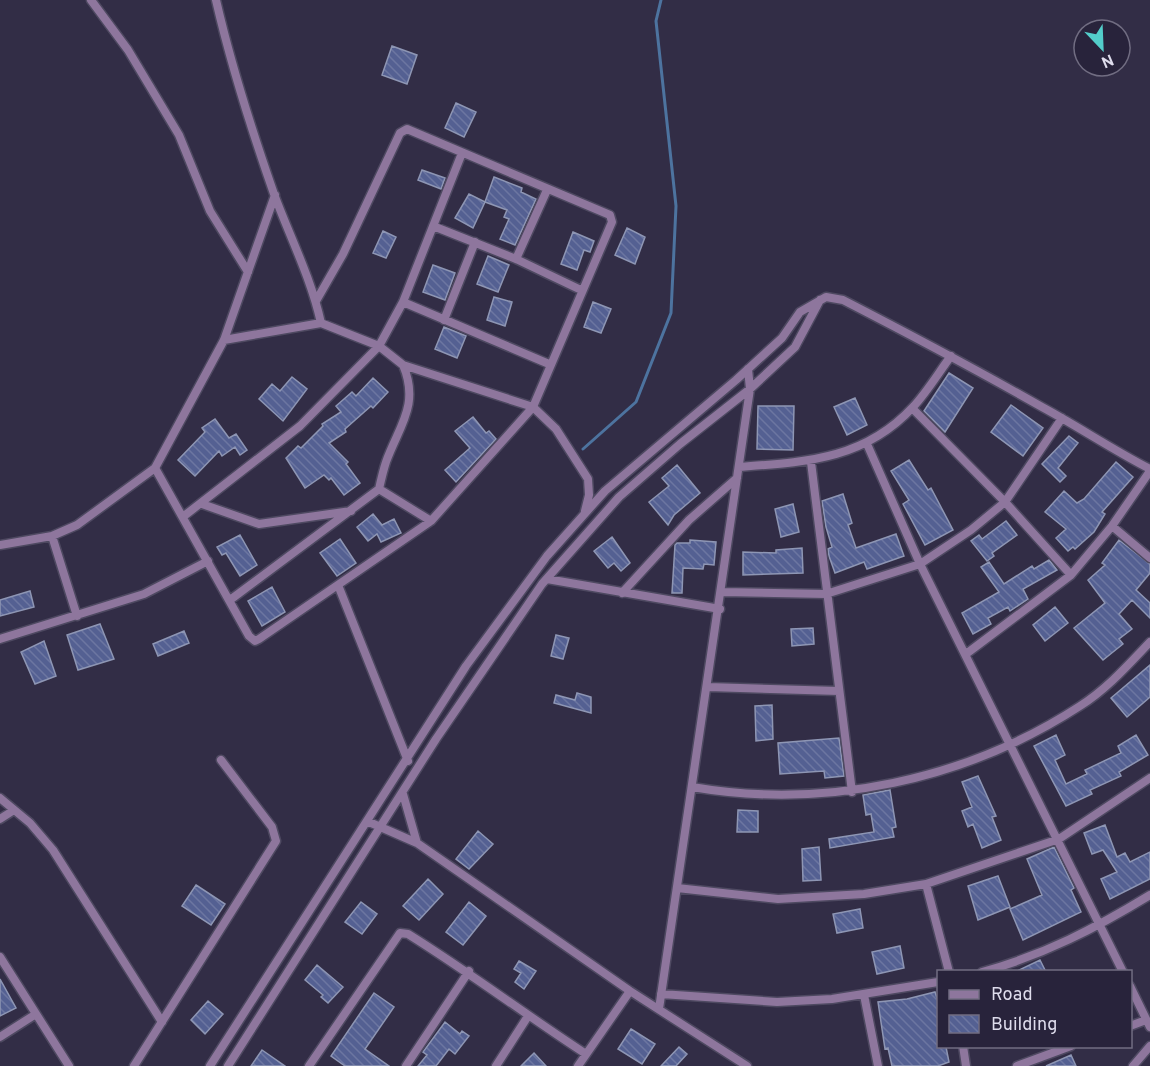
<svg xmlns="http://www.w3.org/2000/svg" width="1150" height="1066" viewBox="0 0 1150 1066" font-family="Overpass,sans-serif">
	<defs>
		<pattern id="building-back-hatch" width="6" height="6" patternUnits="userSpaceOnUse" patternTransform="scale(1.5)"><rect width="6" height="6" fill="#546092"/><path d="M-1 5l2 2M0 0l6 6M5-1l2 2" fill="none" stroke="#6c76a1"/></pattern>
	</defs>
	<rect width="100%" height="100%" fill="#322d46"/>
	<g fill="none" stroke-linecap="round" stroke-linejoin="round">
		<!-- stream -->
		<path stroke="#4d739f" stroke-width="3" d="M583,449L636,402L671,313L676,206L656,21L661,0"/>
	</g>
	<!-- building -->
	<path fill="url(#building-back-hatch)" stroke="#8e96b4" stroke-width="1.5" d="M392,46L417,55L407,84L382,75Z
		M456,103L476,112L464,137L445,128Z
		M422,170L445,178L441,189L418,180Z
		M494,177L522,188L521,192L536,199L515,245L500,239L509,219L504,217L507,210L485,202L473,228L455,218L469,194L485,202Z
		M627,228L645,237L635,264L615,255Z
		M383,231L396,237L386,258L373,253Z
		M573,232L594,241L590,252L584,250L577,270L561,264Z
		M488,256L509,265L498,292L477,284Z
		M433,265L455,273L445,300L423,292Z
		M494,297L512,302L505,326L487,320Z
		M593,302L611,309L601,333L584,327Z
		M444,327L466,336L457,358L435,349Z
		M949,373L973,388L945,432L924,411Z
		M292,377L307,389L283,421L259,399L272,384L280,391Z
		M373,378L388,392L373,408L371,406L345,429L346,432L329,443L348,462L346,464L360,483L344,495L331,478L329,480L324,475L305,488L286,458L298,446L301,448L323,426L322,424L341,412L336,406L352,392L356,396Z
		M855,398L867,425L847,435L834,407Z
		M1011,405L1043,428L1023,456L991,432Z
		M758,406H794L793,450L757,449Z
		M473,417L486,433L489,431L496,439L456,482L445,470L470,448L455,431Z
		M215,419L229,438L236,434L247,450L240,455L235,447L222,456L219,451L195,476L178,460L205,432L202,428Z
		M1069,436L1078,443L1058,468L1066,476L1060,482L1042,464Z
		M909,460L928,490L931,488L953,530L925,545L903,504L909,500L891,471Z
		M1116,462L1133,477L1102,512L1105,514L1094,532L1075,549L1073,547L1068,551L1056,538L1066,529L1045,512L1064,491L1077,503L1084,499Z
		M677,465L700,493L674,515L668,525L649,502L669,486L662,478Z
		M843,494L852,523L848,525L856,548L896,534L904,556L867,569L864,562L835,573L829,556L828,549L832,547L826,527L822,501Z
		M793,504L799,532L781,537L775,509Z
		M373,514L382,525L394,519L401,533L381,542L377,534L368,541L357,527Z
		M1006,521L1017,535L992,553L994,556L987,561L971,541L979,535L982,539Z
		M240,535L257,565L240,576L226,553L222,555L217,547Z
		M612,537L630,563L621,571L614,563L608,568L594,551Z
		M340,539L356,563L337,576L320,553Z
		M690,540L716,542L714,565L704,564L703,569L683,568L682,593H672L675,545L677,543H690Z
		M1119,540L1150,564V573L1136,590L1150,603V618L1132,600L1119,614L1132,629L1119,639L1123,644L1103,660L1074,628L1105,603L1088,580L1105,565L1102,563Z
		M802,548L803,573L743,575V552L776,553V550Z
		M1049,560L1057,570L1023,589L1028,599L1010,611L1008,607L988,618L991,624L973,634L962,613L999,592L981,567L989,562L1004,584L1032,566L1034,569Z
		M272,587L285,612L262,626L248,601Z
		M30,591L34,607L0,616V600Z
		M1055,607L1068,623L1045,641L1033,625Z
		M100,624L114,659L78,670L67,635Z
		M813,628L814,644L792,646L791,629Z
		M184,631L189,643L158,656L153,644Z
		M556,635L569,638L563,659L551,656Z
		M44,641L56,676L35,684L21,652Z
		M1150,665V697L1127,717L1111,698Z
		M577,693L591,697V713L554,703L556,695L575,700Z
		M772,705L773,739L756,741L755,706Z
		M1056,735L1065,755L1055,760L1066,784L1087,774L1085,770L1121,753L1118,746L1136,735L1148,755L1119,772L1121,776L1090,790L1092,794L1066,806L1034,746Z
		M839,738L844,776L825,778L824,771L780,774L778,743Z
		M978,776L996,816L992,817L1001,840L982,848L973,824L968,827L962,811L972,807L962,782Z
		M890,790L896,827L892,828L894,837L830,848L829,839L874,832L871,814L866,815L863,795Z
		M738,810L758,811V832H737Z
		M1105,825L1117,857L1125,853L1130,862L1150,852V879L1110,899L1101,879L1117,872L1103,850L1092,854L1084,833Z
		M478,831L493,844L469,869L456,859Z
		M819,847L821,880L803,881L802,849Z
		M1054,847L1074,888L1071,890L1081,912L1023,940L1010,909L1042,895L1027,859Z
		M998,876L1010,907L978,920L968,886Z
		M428,879L443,894L419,920L403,906Z
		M196,885L225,904L211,925L182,906Z
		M361,902L377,914L362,934L345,922Z
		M469,902L486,916L463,945L446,932Z
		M860,909L863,928L837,933L833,914Z
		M900,946L904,968L877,974L872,952Z
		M1040,960L1046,972H1015Z
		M519,961L536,971L524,989L515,982L521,973L514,969Z
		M317,965L343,987L328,1003L321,997L323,995L305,980Z
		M0,979L16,1008L0,1016Z
		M935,992L939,1004V1047H946L949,1062L938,1066H892L888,1048L885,1049L878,1002L907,999Z
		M374,993L394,1007L365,1049L389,1066H345L331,1056Z
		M208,1001L223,1014L205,1034L191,1020Z
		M445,1022L460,1034L462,1031L469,1036L455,1054L449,1049L436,1066H418L427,1055L423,1052Z
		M631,1029L655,1044L642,1064L618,1049Z
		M679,1047L687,1054L676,1066H661Z
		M262,1050L285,1066H251Z
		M534,1053L546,1066H521Z
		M1071,1055L1076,1066H1046Z"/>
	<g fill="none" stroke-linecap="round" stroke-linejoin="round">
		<!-- minor casing -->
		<g stroke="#4e4961" stroke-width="11">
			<path id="minor" d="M91,0L128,50L179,135L210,211L248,272
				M216,0C231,65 252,131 274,194C290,237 311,278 321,323
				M433,226L516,259L581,290
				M516,259L547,190
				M403,302L549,364
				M444,320L475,242
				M224,340L321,323L379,346L403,365L533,407L556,429L588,479L589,495L585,511
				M912,408L1005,502L1071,575
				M867,444L920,564L1123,972
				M811,462L852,792
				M739,467C805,462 864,460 913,407C927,392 939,372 951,356
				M155,468L249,636L255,641L259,639L431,521L533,407L612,222L610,215L407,129L400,133L343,254L316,301
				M379,489L431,521
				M202,504L259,524L351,511
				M184,516L300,426L379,346L403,302L462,153
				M1112,526L1150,558
				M52,536L77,616
				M0,545L52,536L77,525L155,468L224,340L275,195
				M547,579L720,609
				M338,585L408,761
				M722,592L826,594L920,564L971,530L1005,502L1062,418
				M622,593L689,520L737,478
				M230,600L379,489C381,480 383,471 386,462C399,426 420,405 403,365
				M0,639L144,594L208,561
				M966,654L1071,575L1112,526L1150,471
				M708,687L839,691
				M692,787C826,810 966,780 1080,706C1107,689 1128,665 1150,642
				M403,794L417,843
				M0,798L30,823L53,850L162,1022
				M0,819L14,810
				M369,822L417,843L630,991L747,1066
				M926,884L949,972
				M677,888L778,899L864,894L926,884L1059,839L1150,778
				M0,957L69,1066
				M982,972C1044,955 1096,928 1150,895
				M1130,986L1150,1027
				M661,994L777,1002L832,999L938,982
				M864,995L878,1066
				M659,1009L750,389L748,369
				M1130,1026L1146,1020
				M0,1037L36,1014
				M963,1046L966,1066
				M134,1066L276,841L272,827L221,760
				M210,1066L466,666L547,556L605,491L736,380L782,338L800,312L826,297L843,300C911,335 977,370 1042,407C1079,427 1113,450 1150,469
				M228,1066L436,739L542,584L619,497L680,444L750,389L795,347L820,300
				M309,1066L400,933L408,934C469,972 526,1015 586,1054
				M406,1066L469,971
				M496,1066L528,1016
				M578,1066L630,991
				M1017,1066L1071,1046
				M1133,1066L1150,1046"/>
		</g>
		<!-- minor -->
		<use href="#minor" stroke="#8e769d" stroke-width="8"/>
	</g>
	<!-- legend -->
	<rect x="937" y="970" width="195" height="78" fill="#28233b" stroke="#716d82" stroke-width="1.5"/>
	<rect x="949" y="990" width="30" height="9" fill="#8e769d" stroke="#716d82" stroke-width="1.5"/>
	<text x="991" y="1000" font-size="18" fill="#dedcec">Road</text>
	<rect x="949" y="1015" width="30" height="18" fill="url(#building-back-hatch)" stroke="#716d82" stroke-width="1.5"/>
	<text x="991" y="1030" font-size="18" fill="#dedcec">Building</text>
	<!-- north arrow -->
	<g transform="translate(1102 48) rotate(157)"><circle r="28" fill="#28233b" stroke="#716d82" stroke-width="1.5"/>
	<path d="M0-4.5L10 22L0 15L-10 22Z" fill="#53cdca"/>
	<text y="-9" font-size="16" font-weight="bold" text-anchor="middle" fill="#dedcec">N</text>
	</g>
</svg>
